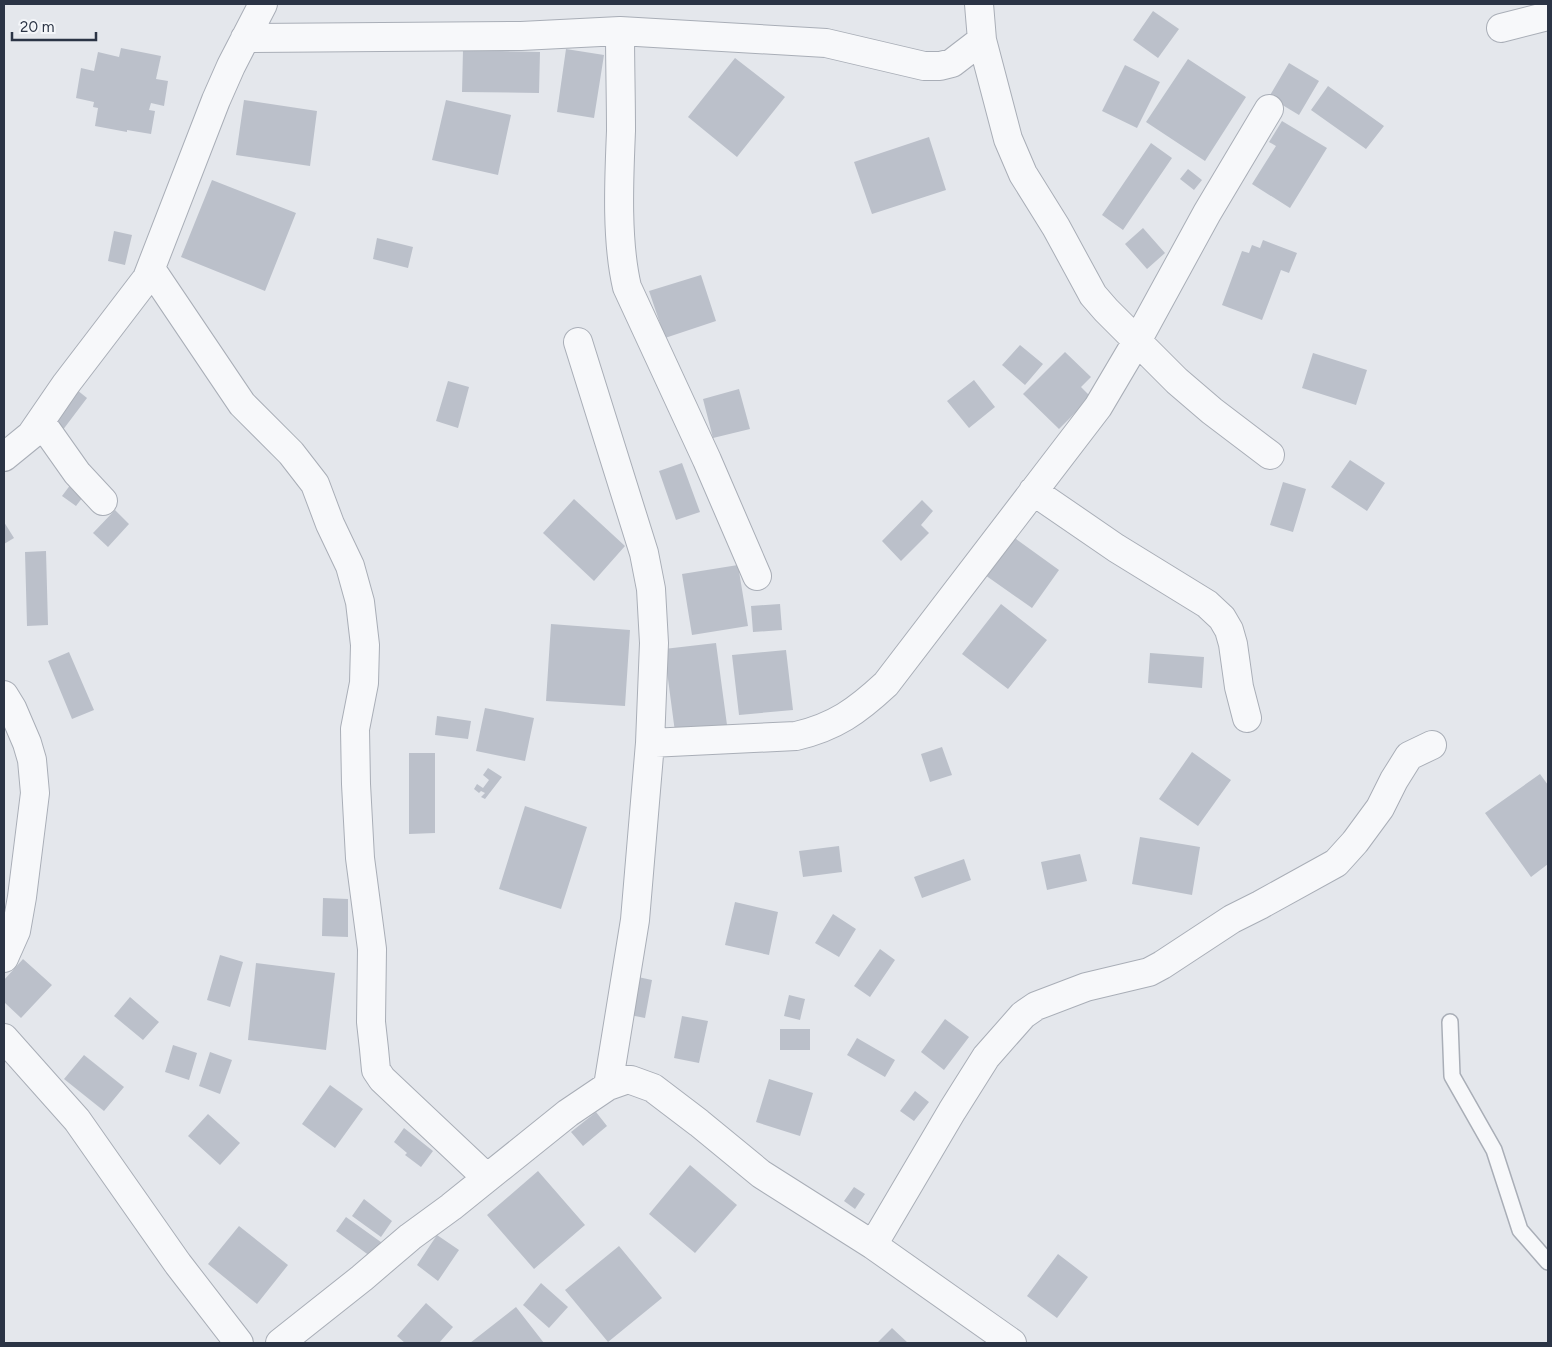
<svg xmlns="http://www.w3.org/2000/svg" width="1552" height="1347" viewBox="0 0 1552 1347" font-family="Figtree,sans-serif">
	<rect width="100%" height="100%" fill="#e4e7ec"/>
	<!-- building -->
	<path fill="#bbc0ca" d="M1153,11L1179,29L1158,58L1133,40Z
		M121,48L161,56L156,79L168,81L164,106L151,103L149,110L155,111L151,134L127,130V132L95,126L98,108L93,107L94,102L76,98L81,68L94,71L98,52L119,57Z
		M566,49L604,55L594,118L557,112Z
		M463,50L540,52L539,93L462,92Z
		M735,58L785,97L737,157L688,117Z
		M1188,59L1246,97L1205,161L1146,122Z
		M1289,63L1319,81L1299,115L1269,97Z
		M1125,65L1160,82L1137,128L1102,111Z
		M1328,86L1384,126L1366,149L1311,110Z
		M244,100L317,111L310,166L236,155Z
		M446,100L511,115L498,175L432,160Z
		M1282,121L1327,148L1290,208L1252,184L1276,146L1269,142Z
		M929,137L946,190L872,214L854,162Z
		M1151,143L1172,158L1123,230L1102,215Z
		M1188,169L1202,180L1194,190L1180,179Z
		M212,180L296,213L265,291L181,257Z
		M1143,228L1165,253L1147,269L1125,244Z
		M114,231L132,235L125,265L108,261Z
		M377,238L413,247L408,268L373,259Z
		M1263,240L1297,253L1289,273L1281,270L1262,320L1222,305L1242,251L1249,253L1252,245L1260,248Z
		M701,275L716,321L665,338L649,291Z
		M1020,345L1043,364L1025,385L1002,365Z
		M1065,352L1091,377L1081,387L1091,397L1059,429L1023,394Z
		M1313,353L1367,370L1356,405L1302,388Z
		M974,380L995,407L969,428L947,401Z
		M448,381L469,387L458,428L436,421Z
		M739,389L750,429L713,438L703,399Z
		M77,390L87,398L59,435L48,427Z
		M1350,460L1385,483L1367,511L1331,487Z
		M682,463L700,512L676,520L659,471Z
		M74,480L89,489L76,506L62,496Z
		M1283,482L1306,489L1293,532L1270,525Z
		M574,499L625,546L594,581L543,533Z
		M922,500L933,511L921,525L929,533L901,561L882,541Z
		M115,510L129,524L108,547L93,533Z
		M4,522L14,538L4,544Z
		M1012,536L1059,570L1032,608L985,575Z
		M46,551L48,625L27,626L25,552Z
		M738,565L748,626L692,635L682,574Z
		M780,604L782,630L753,632L751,606Z
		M1001,604L1047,640L1008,689L962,654Z
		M551,624L630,630L625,706L546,701Z
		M716,643L727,725L675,732L664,649Z
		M786,650L793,710L739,715L732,655Z
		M69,652L94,710L72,719L48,661Z
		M1150,653L1204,657L1202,688L1148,683Z
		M485,708L534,718L525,761L476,751Z
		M437,716L471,721L468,739L435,735Z
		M942,747L952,775L930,782L921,754Z
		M1192,752L1231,780L1198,826L1159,799Z
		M409,753H435V833L409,834Z
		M488,768L502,777L485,799L481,797L485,793L481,791L479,793L474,789L477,784L483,788L489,780L483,775Z
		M1540,774L1548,785V864L1531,877L1485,813Z
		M525,806L587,827L561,909L499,889Z
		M1140,837L1200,847L1192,895L1132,884Z
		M839,846L842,872L803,877L799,851Z
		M1080,854L1087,881L1047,890L1041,862Z
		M964,859L971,880L922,898L914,877Z
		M323,898L348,899V937L322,936Z
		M735,902L778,912L769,955L725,945Z
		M833,914L856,929L839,957L815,943Z
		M880,949L895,960L870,997L854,986Z
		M220,955L243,962L230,1007L207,1000Z
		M23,959L52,985L21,1018L4,1002V980Z
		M256,963L335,973L326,1050L248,1040Z
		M638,977L652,980L645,1018L630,1015Z
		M789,995L805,999L800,1020L784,1016Z
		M130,997L159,1022L143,1040L114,1016Z
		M682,1016L708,1021L699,1063L674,1058Z
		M945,1019L969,1037L944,1070L921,1052Z
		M780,1029H810V1050H780Z
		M857,1038L895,1060L885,1077L847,1055Z
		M173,1045L197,1053L189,1080L165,1072Z
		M210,1052L232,1060L220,1094L199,1086Z
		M84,1055L124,1087L104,1111L64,1079Z
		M769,1079L813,1093L800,1136L756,1122Z
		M330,1085L363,1109L335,1148L302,1124Z
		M915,1091L929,1102L914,1121L900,1111Z
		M596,1112L607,1126L583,1146L571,1132Z
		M208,1114L240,1143L220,1165L188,1136Z
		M404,1128L433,1151L421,1167L405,1155L407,1153L394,1142Z
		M690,1165L737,1205L695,1253L649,1214Z
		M538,1171L585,1225L534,1269L487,1215Z
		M854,1187L865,1194L855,1209L844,1201Z
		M364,1199L392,1221L381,1237L352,1216Z
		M346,1217L385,1245L374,1259L336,1231Z
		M239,1226L288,1265L257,1304L208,1264Z
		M437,1235L459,1250L438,1281L417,1265Z
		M619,1246L662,1298L608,1342L565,1290Z
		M1058,1254L1088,1277L1057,1318L1027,1296Z
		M541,1283L568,1307L549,1328L523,1305Z
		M426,1303L453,1327L439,1343H405L397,1336Z
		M516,1307L544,1343H470Z
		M892,1328L908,1343H877Z"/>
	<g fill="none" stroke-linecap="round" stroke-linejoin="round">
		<!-- service casing -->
		<g stroke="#a9aeb7" stroke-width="18">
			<path id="service" d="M1450,1022L1452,1076L1494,1150L1520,1230L1548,1262"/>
		</g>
		<!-- minor casing -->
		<g stroke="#a9aeb7" stroke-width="30">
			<path id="minor" d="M979,4L982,40L1008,139L1023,174L1056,227L1093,295L1106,310L1177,381L1212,411L1270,455
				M1501,28L1548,16
				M620,31C620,64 621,98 621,131C619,179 616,240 627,287L707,460L757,576
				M245,38L521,36L620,31L826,43L924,66H940L952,63L982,40
				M151,269L242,404L291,453L315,484L330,524L350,566L360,602L365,645L364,683L355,729L356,784L360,858L372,949L371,1022L374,1049L376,1070L382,1079L487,1178
				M578,342L644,553L651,589L654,643L650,743L635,920L608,1086
				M41,422L77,473L103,501
				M4,457L31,435L66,384L147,278L216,100L231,66L263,4
				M1033,491L1116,548L1207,604L1222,618L1229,630L1233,644L1239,687L1247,718
				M4,695L12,708L27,743L32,760L35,793L22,897L16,931L4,958
				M650,743L796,736C835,727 857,711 886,684L1098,407L1137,341L1207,213L1269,109
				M4,1038L77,1120L178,1264L239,1343
				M873,1245L952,1111L986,1057L1023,1015L1036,1006L1086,987L1149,972L1162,965L1232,919L1260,905L1336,863L1355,842L1380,808L1394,780L1409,756L1432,745
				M280,1343L362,1278L410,1237L451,1207L568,1113L608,1086L625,1080H631L653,1088L699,1123L761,1174L873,1245L1012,1343"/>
		</g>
		<!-- service -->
		<use href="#service" stroke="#f7f8fa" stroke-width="15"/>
		<!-- minor -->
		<use href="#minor" stroke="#f7f8fa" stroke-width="28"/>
	</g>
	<!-- border -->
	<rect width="1552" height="1347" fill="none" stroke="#2b3445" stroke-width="10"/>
	<!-- scale -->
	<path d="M12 32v8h84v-8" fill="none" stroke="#2b3445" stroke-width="2.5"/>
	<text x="20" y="32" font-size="15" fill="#2b3445" stroke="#f4f6f9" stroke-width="4" paint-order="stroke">20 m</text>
</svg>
